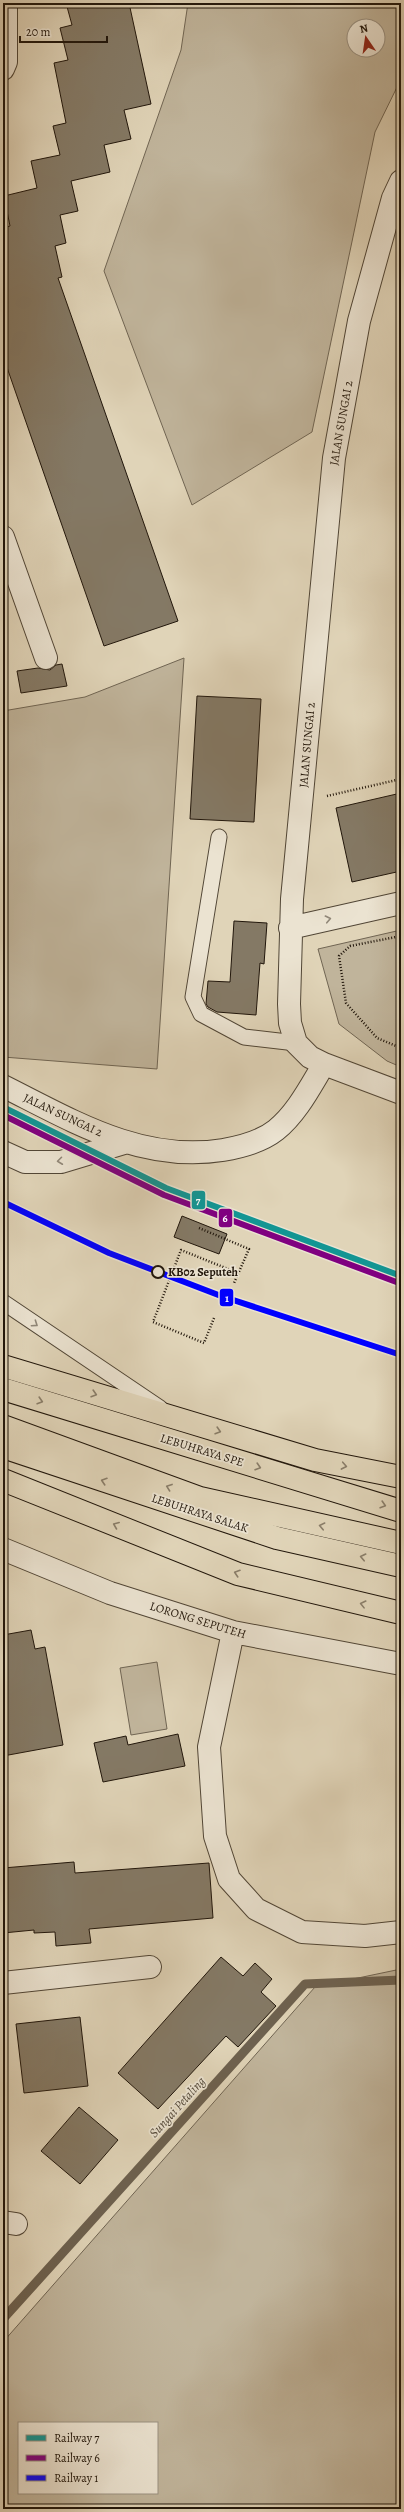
<svg xmlns="http://www.w3.org/2000/svg" width="404" height="2512" viewBox="0 0 404 2512" font-family="Alegreya,serif">
	<rect width="100%" height="100%" fill="#e0d4b8"/>
	<filter id="stains"><feTurbulence type="fractalNoise" baseFrequency=".005" numOctaves="4"/><feColorMatrix values="0 0 0 0 .2 0 0 0 0 .09 0 0 0 0 .02 0 0 0 .5 -.17"/></filter>
	<radialGradient id="worn" r=".72"><stop offset=".6" stop-color="#630" stop-opacity="0"/><stop offset="1" stop-color="#630" stop-opacity=".3"/></radialGradient>
	<!-- green -->
	<path fill="#c0b49b" stroke="#706553" fill-rule="evenodd" d="M188,3H401V79L375,132L312,432L192,505L104,271L181,50ZM354,26H378V50H354Z
		M184,658L157,1069L3,1057V711L85,697Z
		M401,930V1067L387,1061L339,1024L318,949Z
		M157,1662L167,1729L131,1735L120,1668Z
		M401,1969V2509H3V2342L315,1987ZM19,2423H157V2493H19Z"/>
	<g fill="none" stroke-linecap="round" stroke-linejoin="round">
		<!-- stream -->
		<path stroke="#6d614f" stroke-width="9" d="M3,2319L305,1984L401,1980"/>
	</g>
	<!-- building -->
	<path fill="#847965" stroke="#21160b" d="M66,3H129L151,104L124,110L131,139L104,145L110,172L71,181L78,211L60,215L66,243L55,246L62,277L58,278L178,621L104,646L3,356V228L10,226L4,196L37,188L31,161L60,155L53,126L66,123L54,63L68,60L60,28L72,25Z
		M62,664L67,686L21,693L17,671L38,668L50,670L56,665Z
		M197,696L261,699L254,822L190,819Z
		M401,793V871L352,882L336,808Z
		M234,921L267,923L264,964L260,963L256,1015L217,1012L208,1007L206,1004L208,981L230,982Z
		M182,1216L227,1234L219,1254L174,1237Z
		M31,1630L35,1649L45,1647L63,1745L3,1756V1635Z
		M178,1734L185,1766L103,1782L94,1743L126,1736L128,1745Z
		M74,1862L75,1873L209,1863L213,1918L89,1929L91,1943L56,1946L55,1932L34,1933V1930L3,1933V1868Z
		M221,1957L243,1976L255,1963L272,1979L261,1992L276,2006L238,2047L226,2036L158,2109L118,2073Z
		M80,2017L88,2086L24,2093L16,2024Z
		M79,2107L118,2140L80,2184L41,2151Z"/>
	<g fill="none" stroke-linecap="round" stroke-linejoin="round">
		<!-- service casing -->
		<g stroke="#514636" stroke-width="17">
			<path id="service" d="M219,837L193,997L201,1014L244,1037L296,1043
				M3,1302L160,1408"/>
		</g>
		<!-- minor casing -->
		<g stroke="#514636" stroke-width="24">
			<path id="minor" d="M3,69L6,62V3
				M401,181L393,198L359,321L334,458L292,899L289,1004L290,1023L296,1043L310,1057L324,1064L401,1093
				M3,537L46,658
				M290,928L401,903
				M3,1086C73,1121 141,1163 223,1150C241,1147 261,1142 276,1130C297,1113 310,1087 324,1064
				M3,1152L25,1162H61L124,1143
				M3,1549L110,1593L233,1632L401,1664
				M233,1632L209,1747L215,1836L229,1879L256,1909L302,1932L365,1936L401,1932
				M3,1983L150,1967
				M3,2222L16,2224"/>
		</g>
		<!-- trunk casing -->
		<g stroke="#21160b" stroke-width="24">
			<path id="trunk" d="M3,1366L315,1460L401,1477
				M3,1447L277,1538L401,1566
				M3,1480L238,1574L401,1613"/>
		</g>
		<!-- motorway casing -->
		<g stroke="#21160b" stroke-width="24">
			<path id="motorway" d="M3,1389L401,1511
				M3,1426L200,1498L401,1543"/>
		</g>
		<!-- path -->
		<path stroke="#21160b" stroke-width="2.5" stroke-dasharray="1 2" stroke-linecap="butt" d="M327,796L401,779
			M401,936L350,946L339,956L346,1003L377,1038L401,1048
			M199,1228L249,1249L234,1283
			M214,1318L204,1343L153,1322L181,1250L238,1273"/>
		<!-- service -->
		<use href="#service" stroke="#ebe3d1" stroke-width="15"/>
		<!-- minor -->
		<use href="#minor" stroke="#ebe3d1" stroke-width="22"/>
		<!-- trunk -->
		<use href="#trunk" stroke="#e0d4b8" stroke-width="22"/>
		<!-- motorway -->
		<use href="#motorway" stroke="#e0d4b8" stroke-width="22"/>
		<!-- rail-1 casing -->
		<g stroke="#ebe3d1" stroke-width="9">
			<path id="rail-1" d="M3,1107L166,1188L401,1276"/>
		</g>
		<!-- rail-2 casing -->
		<g stroke="#ebe3d1" stroke-width="9">
			<path id="rail-2" d="M3,1115L164,1195L399,1283"/>
		</g>
		<!-- rail-3 casing -->
		<g stroke="#ebe3d1" stroke-width="9">
			<path id="rail-3" d="M3,1202L109,1253L221,1296L401,1355"/>
		</g>
		<!-- rail-1 -->
		<use href="#rail-1" stroke="#139593" stroke-width="6"/>
		<!-- rail-2 -->
		<use href="#rail-2" stroke="#800080" stroke-width="6"/>
		<!-- rail-3 -->
		<use href="#rail-3" stroke="#00f" stroke-width="6"/>
	</g>
	<!-- one-way arrows -->
	<defs><path id="oneway-chevron" d="M-2-3.5L2.5 0L-2 3.5" fill="none" stroke-width="1.6" stroke-linecap="round" stroke-linejoin="round"/></defs>
	<g stroke="#908778">
		<use href="#oneway-chevron" transform="translate(328 919) rotate(-12)"/>
		<use href="#oneway-chevron" transform="translate(60 1161) rotate(173)"/>
		<use href="#oneway-chevron" transform="translate(35 1324) rotate(34)"/>
	</g>
	<g stroke="#8a7e6a">
		<use href="#oneway-chevron" transform="translate(94 1394) rotate(17)"/>
		<use href="#oneway-chevron" transform="translate(40 1401) rotate(17)"/>
		<use href="#oneway-chevron" transform="translate(218 1431) rotate(17)"/>
		<use href="#oneway-chevron" transform="translate(344 1466) rotate(11)"/>
		<use href="#oneway-chevron" transform="translate(258 1467) rotate(17)"/>
		<use href="#oneway-chevron" transform="translate(104 1481) rotate(-162)"/>
		<use href="#oneway-chevron" transform="translate(169 1487) rotate(-160)"/>
		<use href="#oneway-chevron" transform="translate(383 1505) rotate(17)"/>
		<use href="#oneway-chevron" transform="translate(116 1525) rotate(-158)"/>
		<use href="#oneway-chevron" transform="translate(322 1526) rotate(-167)"/>
		<use href="#oneway-chevron" transform="translate(363 1557) rotate(-167)"/>
		<use href="#oneway-chevron" transform="translate(237 1573) rotate(-162)"/>
		<use href="#oneway-chevron" transform="translate(363 1604) rotate(-166)"/>
	</g>
	<!-- markers -->
	<circle fill="#ebe3d1" stroke="#21160b" stroke-width="2" cx="158" cy="1272" r="6"/>
	<g text-anchor="middle" dominant-baseline="central" stroke-width="3.5" stroke-linejoin="round" paint-order="stroke">
		<!-- street labels -->
		<g font-size="12" fill="#21160b" stroke="#ebe3d1">
			<text transform="translate(341 423) rotate(-80)">JALAN SUNGAI 2</text>
			<text transform="translate(307 745) rotate(-85)">JALAN SUNGAI 2</text>
			<text transform="translate(63 1115) rotate(25)">JALAN SUNGAI 2</text>
			<text transform="translate(202 1450) rotate(17)">LEBUHRAYA SPE</text>
			<text transform="translate(200 1513) rotate(18)">LEBUHRAYA SALAK</text>
			<text transform="translate(198 1620) rotate(17)">LORONG SEPUTEH</text>
		</g>
		<!-- stop labels -->
		<g font-size="12" font-weight="bold" fill="#21160b" stroke="#ebe3d1" text-anchor="start">
			<text x="168" y="1272">KB02 Seputeh</text>
		</g>
		<!-- water labels -->
		<g font-size="13" font-style="italic" fill="#534839" stroke="#ebe3d1">
			<text transform="translate(177 2107) rotate(-48)">Sungai Petaling</text>
		</g>
	</g>
	<g stroke="#ebe3d1" stroke-width="1.5">
		<rect x="191" y="1190" width="15" height="20" rx="4" fill="#139593"/>
		<rect x="218" y="1208" width="15" height="20" rx="4" fill="#800080"/>
		<rect x="219" y="1288" width="15" height="19" rx="4" fill="#00f"/>
	</g>
	<g font-size="11" text-anchor="middle" font-weight="bold" fill="#fff">
		<text x="198" y="1204">7</text>
		<text x="225" y="1222">6</text>
		<text x="227" y="1302">1</text>
	</g>
	<!-- margin -->
	<rect width="404" height="2512" fill="none" stroke="#e0d4b8" stroke-width="16"/>
	<rect x="4" y="4" width="396" height="2504" fill="none" stroke="#21160b" stroke-width="2"/>
	<rect x="8" y="8" width="388" height="2496" fill="none" stroke="#21160b"/>
	<!-- legend -->
	<rect x="18" y="2422" width="140" height="72" fill="#ebe3d1" stroke="#9a9182"/>
	<rect x="26" y="2435" width="20" height="6" fill="#139593" stroke="#9a9182"/>
	<text x="54" y="2442" font-size="12" fill="#21160b">Railway 7</text>
	<rect x="26" y="2455" width="20" height="6" fill="#800080" stroke="#9a9182"/>
	<text x="54" y="2462" font-size="12" fill="#21160b">Railway 6</text>
	<rect x="26" y="2475" width="20" height="6" fill="#0000ff" stroke="#9a9182"/>
	<text x="54" y="2482" font-size="12" fill="#21160b">Railway 1</text>
	<!-- north arrow -->
	<g transform="translate(366 38) rotate(347)"><circle r="19" fill="#ebe3d1" stroke="#9a9182"/>
	<path d="M0-3L7 15L0 10L-7 15Z" fill="#8f2418"/>
	<text y="-6" font-size="11" font-weight="bold" text-anchor="middle" fill="#21160b">N</text>
	</g>
	<!-- scale -->
	<path d="M20 36v6h87v-6" fill="none" stroke="#21160b" stroke-width="2"/>
	<text x="26" y="36" font-size="12" fill="#21160b" stroke="#ebe3d1" stroke-width="3" paint-order="stroke">20 m</text>
	<rect width="100%" height="100%" filter="url(#stains)"/>
	<rect width="100%" height="100%" fill="url(#worn)"/>
</svg>
